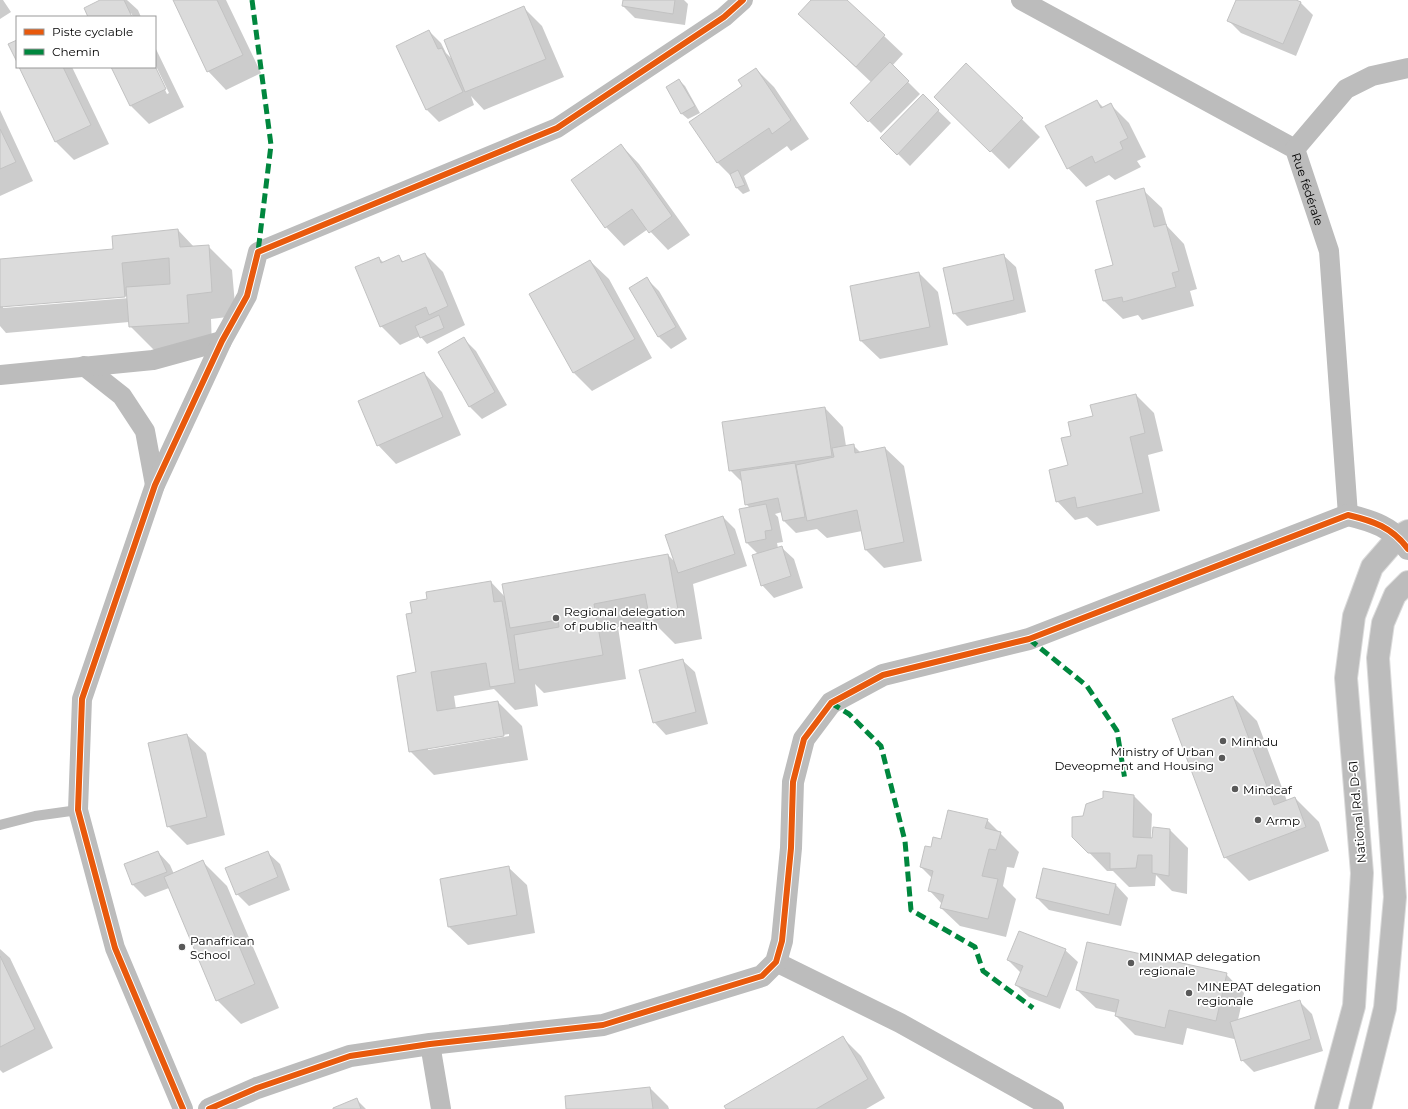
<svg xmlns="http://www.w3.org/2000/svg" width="1408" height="1109" viewBox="0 0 1408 1109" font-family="Montserrat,sans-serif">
	<rect width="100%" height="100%" fill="#fff"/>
	<!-- shadow -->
	<path fill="#0003" fill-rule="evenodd" d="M0,0H3L11,12L0,19Z
		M102,0H127L138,10L141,17H133L131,13H129L131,17H89Z
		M174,0H226L261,73L226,90L208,71Z
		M624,0H684L688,4L685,25L635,18L623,6Z
		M812,0H846L903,54L892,66L920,94L881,133L851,103L872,83L799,14Z
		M1237,0H1294L1301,3L1313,15L1296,56L1241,33L1229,21Z
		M524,8L542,26L564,77L484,110L471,96L474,105L439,122L426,109L429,31L441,43L446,53L454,61Z
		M155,47L184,107L149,124L131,106L154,67L167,94L169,93L155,64Z
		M966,64L1040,137L1009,169L954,115Z
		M20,67H72L109,144L74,160L56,142Z
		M756,69L774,87L809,139L791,151L787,146L744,176L750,191L743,194L737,188L732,177L718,163L690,122L743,86Z
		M679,80L685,86L700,113L688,119L682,114L667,87Z
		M923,96L951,123L910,166L882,138Z
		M1097,101L1104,108L1110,104L1129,123L1146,157L1137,161L1141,167L1115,180L1109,175L1086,187L1068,168Z
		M0,110L33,181L0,196Z
		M621,145L639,164L690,235L668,250L648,229L624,246L606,227Z
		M1143,190L1162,208L1167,226L1184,244L1197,289L1190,291L1194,306L1142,320L1138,315L1123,319L1104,301L1096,271L1115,266Z
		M178,230L194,247L208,246L232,270L236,316L211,319L212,347L154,350L130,326L129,322L6,333L0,326V260L114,250ZM130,296V298L3,308V306Z
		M425,254L443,272L465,325L427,344L420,336L400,345L381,326L379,258L384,263L398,257L404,262Z
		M1003,255L1016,267L1026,312L967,326L954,313Z
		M590,261L609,279L652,358L592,391L574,373L530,294Z
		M919,273L938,292L948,345L880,359L861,341Z
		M647,279L659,291L687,339L671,349L659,337L630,288Z
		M464,339L476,351L507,405L482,419L470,407L439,352Z
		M424,373L442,392L461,435L396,464L378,445Z
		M1136,395L1154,413L1163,451L1148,455L1160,511L1097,526L1087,517L1075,520L1057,501L1069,466L1072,437L1094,416Z
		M825,408L843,427L846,446L853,445L861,453L885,448L904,466L922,561L884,568L866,550L862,531L827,538L817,529L796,533L784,521L782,512L775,514L778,517L783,542L777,543L778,548L781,547L794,559L803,588L774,598L762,585L758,554L747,543L740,510L750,508L746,504L743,483L730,470Z
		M723,517L735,529L747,566L693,584L702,639L675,644L652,621L618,627L626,679L544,693L535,684L538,706L515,710L494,689L454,696L456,709L498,702L522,726L528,760L434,775L410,751L417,673L414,614L428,600L491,582L505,597L668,555L676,563ZM509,734V736L428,750V748Z
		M682,660L695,672L708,724L666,735L654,722Z
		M1233,697L1257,721L1287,801L1295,798L1319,822L1329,851L1249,881L1225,857Z
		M187,735L206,753L225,835L187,845L168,826Z
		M1134,796L1152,814L1151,838L1170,830L1188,848L1187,894L1172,891L1156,875L1155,886L1129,887L1113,871H1107L1073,836L1084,817Z
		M987,820L1019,852L1014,868L1007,867L1003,886L1016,899L1006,937L960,926L941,908L942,904L929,890L932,878L921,867L932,849L942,840Z
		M158,852L170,865L174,874L203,862L227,886L279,1008L241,1024L217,1000L169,888L145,897L133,885Z
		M267,852L280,864L290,890L249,906L237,894Z
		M508,867L527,885L535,933L468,945L449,927Z
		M1116,885L1128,898L1121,926L1049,910L1037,898Z
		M0,949L10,958L53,1048L3,1073L0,1070Z
		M1065,950L1078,962L1060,1009L1029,997L1016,985L1021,973L1008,960Z
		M1226,974L1244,993L1238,1020L1299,1001L1312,1014L1323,1051L1254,1072L1242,1060L1235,1035L1234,1039L1187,1028L1183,1045L1135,1035L1116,1016L1117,1013L1096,1008L1077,990Z
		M843,1038L861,1056L885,1098L866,1109H727Z
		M650,1088L668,1106L669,1109H567Z
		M356,1099L366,1109H335Z"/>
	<!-- building -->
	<path fill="#dbdbdb" stroke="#c2c2c2" d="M100,0H124L132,17H88L84,8Z
		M173,0H217L243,55L207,72Z
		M623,0H675L673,14L622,6Z
		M811,0H847L885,35L856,67L798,14Z
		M1236,0H1296L1301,2L1283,44L1227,21Z
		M524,6L546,59L465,92L444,40Z
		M429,30L438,49L442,48L463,92L426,110L396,46Z
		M17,40V62L8,44Z
		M890,62L909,81L868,122L850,103Z
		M966,63L1023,118L990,152L934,97Z
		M155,66L166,89L130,106L111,67Z
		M19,67H63L91,125L55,142Z
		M756,68L791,120L772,134L769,128L717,163L689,122L742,86L738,80Z
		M679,79L695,106L681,114L666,87Z
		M923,94L939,110L897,155L880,138Z
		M1097,100L1101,108L1111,103L1128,138L1120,142L1123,149L1095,163L1092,156L1067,169L1045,126Z
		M0,129L16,162L0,169Z
		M621,144L672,216L649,233L632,209L605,228L571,180Z
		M738,170L745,185L736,188L730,174Z
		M1144,188L1154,227L1166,224L1179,271L1172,273L1176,287L1123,302L1122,297L1103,301L1095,270L1113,265L1096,201Z
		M178,229L180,247L209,245L212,292L187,295L189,323L129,327L126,287L170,284L169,258L122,263L125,297L0,307V259L113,249L112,236Z
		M425,253L448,306L429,315L426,307L380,327L355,267L379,257L381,263L399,255L402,262Z
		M1004,254L1014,300L953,314L943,268Z
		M590,260L635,339L573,373L529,294Z
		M919,272L930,327L860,341L850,286Z
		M647,277L676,327L658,337L629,288Z
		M439,315L444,328L420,338L415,326Z
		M464,337L495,392L469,407L438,352Z
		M424,372L443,417L377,446L358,401Z
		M1136,394L1145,433L1130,437L1143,493L1077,508L1075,497L1056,502L1049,470L1068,465L1061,438L1071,436L1068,422L1093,416L1090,405Z
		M825,407L832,456L729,471L722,422Z
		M854,444L855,453L885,447L904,542L865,550L857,510L807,521L796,465L834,457L832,448Z
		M795,463L805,517L783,521L778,498L745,505L740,471Z
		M766,504L772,530L765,531L766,539L746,543L739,509Z
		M723,516L735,554L678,573L665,535Z
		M782,546L791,576L761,586L752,555Z
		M668,554L679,615L650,621L645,594L594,604L603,655L519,670L514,635L559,627L558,620L510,628L502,584Z
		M491,581L494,602L502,601L515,683L490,687L486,663L431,672L437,711L498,701L504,736L409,752L397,676L416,672L406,614L412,613L410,602L427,599L426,592Z
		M683,659L696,712L653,723L639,670Z
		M1233,696L1274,805L1295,797L1306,827L1224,858L1172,719Z
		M187,734L207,817L167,827L148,743Z
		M1103,791L1134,795L1133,837L1152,838L1153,827L1170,829L1169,876L1152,873V855H1138L1136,868L1110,869V853H1088L1072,837V817L1083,816L1086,804L1103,798Z
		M948,810L988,819L985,828L1001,832L996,850L989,849L982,876L998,879L988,919L940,908L944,895L928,891L933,871L920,867L925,846L931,847L933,837L941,839Z
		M158,851L167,872L132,885L124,864Z
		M268,851L278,877L236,895L225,868Z
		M203,860L255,984L216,1001L164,877Z
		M509,866L517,915L448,927L440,879Z
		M1043,868L1116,884L1109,915L1036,898Z
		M1019,931L1066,949L1047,997L1015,985L1023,966L1007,960Z
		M1087,942L1227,973L1216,1021L1169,1010L1165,1028L1115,1016L1119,1000L1076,990Z
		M0,956L35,1029L0,1047Z
		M1300,1000L1311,1039L1241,1061L1230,1022Z
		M843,1036L868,1079L816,1109H726L724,1106Z
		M650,1087L653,1109H566L565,1096Z
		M357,1098L361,1109H333V1108Z"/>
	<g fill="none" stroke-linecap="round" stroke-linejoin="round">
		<!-- trunk casing -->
		<g stroke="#dbdbdb" stroke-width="24">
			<path id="trunk" d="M1326,1109L1354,1006L1362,873L1346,678L1354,616L1372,567L1399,536L1408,531
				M1360,1109L1385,1008L1395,897L1378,658L1383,623L1395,595L1408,582"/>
		</g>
		<!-- service -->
		<path stroke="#bcbcbc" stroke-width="10" d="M0,825L35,816L78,810"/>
		<!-- minor -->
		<g stroke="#bcbcbc" stroke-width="20">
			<path id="s1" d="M1021,0L1295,149L1329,251L1348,515"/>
			<path d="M1295,149L1346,89L1372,76L1408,68"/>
			<path d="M84,366L122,396L145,431L155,485"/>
			<path d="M0,375L153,360L222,341"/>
			<path d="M776,962L900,1023L1054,1109"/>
			<path d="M430,1044L441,1109"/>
			<path d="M183,1109L115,948L78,810L82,699L155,485L222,341L247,296L258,252L557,128L724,17L743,0"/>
		</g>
		<!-- tertiary -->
		<path stroke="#bcbcbc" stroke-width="22" d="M209,1109L257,1088L350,1056L430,1044L603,1025L762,976L776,962L782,941L791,848L793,782L804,739L831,703L883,675L1029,639L1348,515C1373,521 1392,527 1408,549"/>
		<!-- trunk -->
		<use href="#trunk" stroke="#bcbcbc" stroke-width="22"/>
		<!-- quiet -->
		<path stroke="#00873e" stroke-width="5" stroke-dasharray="10 5" stroke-linecap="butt" d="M252,0L271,145L258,252
			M1029,639L1087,686L1117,731L1125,780
			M831,703L849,714L881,746L905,841L911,910L975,947L983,971L1033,1008"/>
		<!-- cycleway casing -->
		<g stroke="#fff" stroke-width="8">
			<path id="cycleway" d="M183,1109L115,948L78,810L82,699L155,485L222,341L247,296L258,252L557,128L724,17L743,0
				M209,1109L257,1088L350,1056L430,1044L603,1025L762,976L776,962L782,941L791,848L793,782L804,739L831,703L883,675L1029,639L1348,515C1373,521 1392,527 1408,549"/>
		</g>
		<!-- cycleway -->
		<use href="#cycleway" stroke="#e8590c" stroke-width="6"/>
	</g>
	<!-- markers -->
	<g fill="#595959" stroke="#fff" stroke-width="1.5">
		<circle cx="556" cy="618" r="4"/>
		<circle cx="1223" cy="741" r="4"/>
		<circle cx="1222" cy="758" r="4"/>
		<circle cx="1235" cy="789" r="4"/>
		<circle cx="1258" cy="820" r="4"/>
		<circle cx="182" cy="947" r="4"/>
		<circle cx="1131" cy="963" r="4"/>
		<circle cx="1189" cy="993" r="4"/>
	</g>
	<g text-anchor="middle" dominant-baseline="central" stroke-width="3.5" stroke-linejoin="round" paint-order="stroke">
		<!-- street labels -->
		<g font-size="12" fill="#000" stroke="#fff">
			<text stroke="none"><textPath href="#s1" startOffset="354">Rue fédérale</textPath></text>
			<text transform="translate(1357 812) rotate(-95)">National Rd. D-61</text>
		</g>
		<!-- poi labels -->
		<g font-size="12" fill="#000" stroke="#fff" text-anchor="start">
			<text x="564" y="611">Regional delegation<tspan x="564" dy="14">of public health</tspan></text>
			<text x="1231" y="741">Minhdu</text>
			<text x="1214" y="751" text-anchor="end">Ministry of Urban<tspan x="1214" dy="14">Deveopment and Housing</tspan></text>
			<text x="1243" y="789">Mindcaf</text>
			<text x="1266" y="820">Armp</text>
			<text x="190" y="940">Panafrican<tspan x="190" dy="14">School</tspan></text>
			<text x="1139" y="956">MINMAP delegation<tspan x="1139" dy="14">regionale</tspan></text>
			<text x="1197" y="986">MINEPAT delegation<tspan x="1197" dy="14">regionale</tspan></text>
		</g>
	</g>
	<!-- legend -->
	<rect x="16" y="16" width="140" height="52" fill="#ffffff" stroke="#999999"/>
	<rect x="24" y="29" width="20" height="6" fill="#e8590c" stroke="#999999"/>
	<text x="52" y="36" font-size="12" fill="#000000">Piste cyclable</text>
	<rect x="24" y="49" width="20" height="6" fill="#00873e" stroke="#999999"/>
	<text x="52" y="56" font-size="12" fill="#000000">Chemin</text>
</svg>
